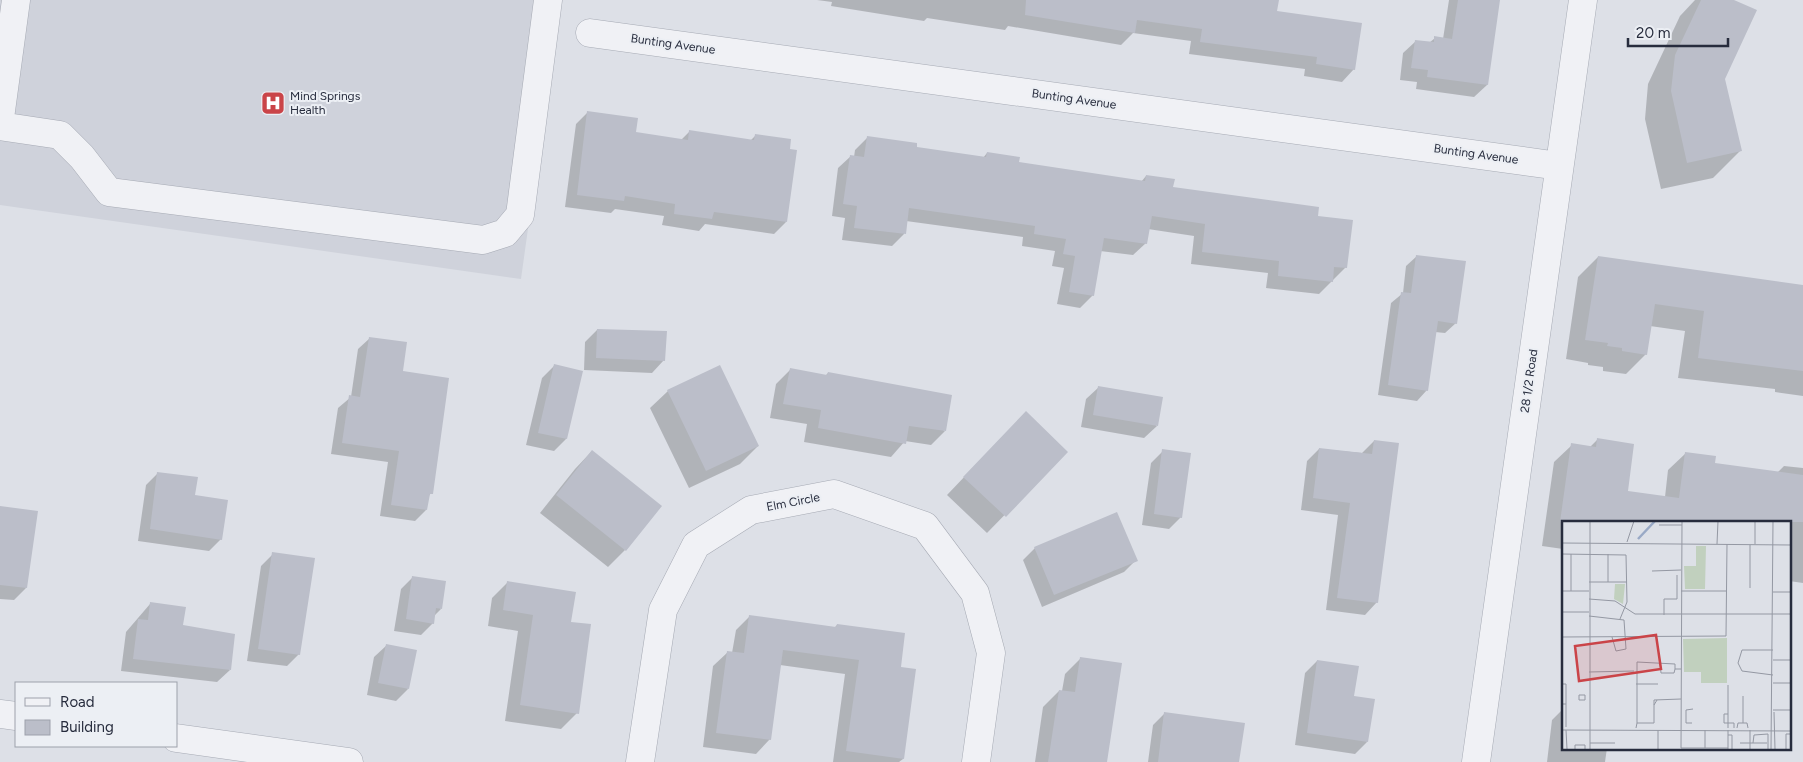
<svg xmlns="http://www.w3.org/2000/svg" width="1803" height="762" viewBox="0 0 1803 762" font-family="Figtree,sans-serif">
	<rect width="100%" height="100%" fill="#dde0e7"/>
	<!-- built -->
	<path fill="#cfd2db" d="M0,0H560L521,279L0,205Z"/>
	<!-- shadow -->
	<path fill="#0003" d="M817,0H1278L1276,12L1354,69L1342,82L1304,76L1305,69L1189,54L1191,41L1133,33L1121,45L1008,26L1005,30L927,18L924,21L831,6L832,2Z
		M1449,0H1498L1487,85L1474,97L1416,89L1417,82L1400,80L1403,53L1416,41L1429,43L1435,38L1443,39Z
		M1695,0H1731L1724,79L1740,151L1713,178L1661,189L1645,119L1648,84L1680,16Z
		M588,112L634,134L681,140L690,131L750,141L756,135L786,222L774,234L705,224L699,231L662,225L664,216L615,209L611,213L565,207L576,124Z
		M867,138L916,148L983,158L987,153L1018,163L1141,182L1146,176L1172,188L1316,217L1346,267L1319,294L1266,288L1268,273L1191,264L1194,236L1148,229L1146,243L1133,255L1100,251L1093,295L1080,308L1057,304L1064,268L1052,266L1055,251L1022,246L1023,237L906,221L904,234L892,246L842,240L845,218L832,216L838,168L851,156L854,157L855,150Z
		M1417,256L1456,323L1445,333L1435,332L1427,390L1417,401L1378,395L1391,303L1403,293L1406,266Z
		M1598,257L1803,286V396L1775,392V389L1678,378L1685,331L1650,326L1646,354L1626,374L1603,371V367L1588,365V363L1566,359L1578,277Z
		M597,330L664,360L652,373L584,370L585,342Z
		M370,338L401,372L431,493L428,497L426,510L415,521L380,516L388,462L331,454L338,408L351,397L358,349Z
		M554,366L582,372L566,439L554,451L526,445L542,378Z
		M790,370L825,376L828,373L945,431L931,445L905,441L891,457L804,442L807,424L770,418L776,384Z
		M1099,387L1157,426L1144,438L1081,427L1086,399Z
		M668,391L758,446L740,464L689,488L650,408Z
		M1008,431L1066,452L987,533L947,495Z
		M1597,440L1626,492L1665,497L1668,470L1686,453L1713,464L1777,473L1784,466L1803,468V583L1789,581V522H1563V549L1542,546L1554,462L1572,445L1590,447Z
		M1374,441L1377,602L1365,615L1326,610L1338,515L1301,510L1307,461L1319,449L1362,453Z
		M592,451L625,550L608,567L540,513L575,469Z
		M1163,451L1181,517L1169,529L1142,525L1151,463Z
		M158,473L221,539L209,551L138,541L146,485Z
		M0,507L26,588L14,600L0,599Z
		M1035,548L1136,560L1124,572L1042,607L1023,560Z
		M273,554L299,654L287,666L247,661L261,566Z
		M413,577L441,609L434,616L433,623L421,635L394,631L401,589Z
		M508,582L570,623L577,713L561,729L505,721L518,631L488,626L492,598Z
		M150,604L230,670L217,682L121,671L126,632Z
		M750,616L834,628L837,625L899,668L903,759L899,762H833L845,674L780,665L770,739L756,754L703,747L713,666L728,652L732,653L736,630Z
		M387,645L408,689L396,701L367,695L374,657Z
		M1081,658L1106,762H1035L1043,707L1059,691H1062L1065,674Z
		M1317,661L1353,697L1367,742L1355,754L1295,745L1305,673Z
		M1563,709V748H1607L1605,762H1547L1552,720Z
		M1165,713L1238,762H1148L1153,725Z"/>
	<!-- building -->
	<path fill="#bbbec9" d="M1026,0H1279L1277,11L1362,23L1355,70L1316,64L1317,57L1200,42L1202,29L1137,20L1135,33L1025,15Z
		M1458,0H1500L1488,85L1427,77L1428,70L1411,68L1415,40L1434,42V36L1452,39Z
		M1701,0H1734L1757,10L1725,79L1742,151L1687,163L1671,91L1675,55Z
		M587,111L638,118L636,132L688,140L689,130L754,140L755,134L791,139L790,149L797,150L787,222L714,212L712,219L674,214L675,204L625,196L624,201L577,195Z
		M867,136L917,143V147L986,157L987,152L1020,157L1019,162L1145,181L1146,175L1175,179L1173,187L1319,207L1318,216L1353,220L1347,268L1334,267L1333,282L1278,276L1279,261L1202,252L1205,224L1152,216L1147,244L1104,238L1094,296L1069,292L1075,256L1063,254L1066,239L1034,234L1035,226L909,208L906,234L854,228L857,206L843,204L850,155L864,157Z
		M1416,255L1466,261L1457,324L1438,321L1428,391L1388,385L1401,292L1411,293Z
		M1598,256L1803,285V371L1698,358L1704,311L1655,304L1647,355L1622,351V348L1607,346L1608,343L1585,340Z
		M597,329L667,331L665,361L596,358Z
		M369,337L407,342L403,371L449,378L433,494H430L427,510L391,505L399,451L342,443L349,395L360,397Z
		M554,364L583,371L567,439L538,433Z
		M720,365L759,446L706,471L667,390Z
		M790,368L827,375L828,372L952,395L946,431L909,426L906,444L818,428L821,410L783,404Z
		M1098,386L1163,397L1158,426L1093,415Z
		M1026,411L1068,452L1006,517L963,477Z
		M1597,438L1634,444L1628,491L1679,498L1685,452L1716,456L1715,463L1803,475V522H1560L1571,443L1596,447Z
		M1374,440L1399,443L1378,603L1337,598L1350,503L1313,498L1319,448L1372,454Z
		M1162,449L1191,453L1182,518L1154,514Z
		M592,450L662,506L626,551L556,495Z
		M157,472L198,477L195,495L228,500L222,540L150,529Z
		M0,506L38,511L27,588L0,585Z
		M1117,512L1138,561L1054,595L1034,547Z
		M272,552L315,558L300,655L258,649Z
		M412,576L446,581L442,609L436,608L434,624L406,619Z
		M507,581L576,592L571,622L591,624L579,714L520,705L533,615L503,610Z
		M150,602L186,607L183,625L235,634L231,670L133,659L138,619L148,620Z
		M749,615L836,627L837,624L905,633L901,667L916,669L904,759L846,751L859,660L783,650L771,740L716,733L727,651L744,653Z
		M386,644L417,650L409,689L378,683Z
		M1080,657L1122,663L1107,762H1048L1059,690L1075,692Z
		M1317,660L1359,666L1354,696L1375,699L1368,742L1307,733Z
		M1164,712L1245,723L1239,762H1158Z"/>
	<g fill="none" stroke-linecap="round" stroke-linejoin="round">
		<!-- minor casing -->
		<g stroke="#a6aab4" stroke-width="29">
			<path id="minor" d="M590,33L1559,166
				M0,118L16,0
				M0,126L60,135L82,157L109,192L483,240L505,233L520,215L548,0
				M0,714L16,716
				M176,738L349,762
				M640,762L663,610L696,545L751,510L834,494L925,526L975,593L991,653L976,762
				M1476,762L1583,0"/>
		</g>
		<!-- minor -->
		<use href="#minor" stroke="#f0f1f5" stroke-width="28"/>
	</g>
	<!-- icons -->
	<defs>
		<g id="hospital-square" transform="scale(1.25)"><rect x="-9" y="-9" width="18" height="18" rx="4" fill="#ca4448" stroke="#eceff4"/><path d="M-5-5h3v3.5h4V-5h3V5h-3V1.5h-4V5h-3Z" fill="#fff"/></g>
	</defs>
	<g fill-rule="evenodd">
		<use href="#hospital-square" x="273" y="103"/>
	</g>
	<g text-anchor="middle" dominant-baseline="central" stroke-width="4" stroke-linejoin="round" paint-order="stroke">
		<!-- street labels -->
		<g font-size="12" fill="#272c3d" stroke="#eceff4">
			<text transform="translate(673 44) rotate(8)">Bunting Avenue</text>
			<text transform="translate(1074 99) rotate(8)">Bunting Avenue</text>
			<text transform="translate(1476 154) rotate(8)">Bunting Avenue</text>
			<text transform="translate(1529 381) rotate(-82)">28 1/2 Road</text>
			<text transform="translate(793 502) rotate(-11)">Elm Circle</text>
		</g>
		<!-- poi labels -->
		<g font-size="12" fill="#272c3d" stroke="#eceff4" text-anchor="start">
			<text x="290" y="96">Mind Springs<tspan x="290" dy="14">Health</tspan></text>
		</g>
	</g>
	<!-- overview -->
	<g transform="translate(1562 521)">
		<rect width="229" height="229" fill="#dde0e7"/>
		<path d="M134,25H144L143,68H123L122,45H134ZM53,63H63L61,83L52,78ZM165,117V162H139V151H122L121,118Z" fill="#c1d0be"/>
		<path fill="none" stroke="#99a9c6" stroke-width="2.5" d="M76,18L93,0"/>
		<path fill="none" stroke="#9498a3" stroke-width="1" d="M120,0L119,227H166M193,0V23M97,4H120M65,21L72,0M0,22L229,24M155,23L156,0M188,24V67M0,33L64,34L65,81L58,98M9,33V70M46,33V61M90,50L119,49M27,61H65M0,70H27M119,70H165M211,71H229M27,78L53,80L73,93H229M0,91H27M102,94V78H115V54M27,95L62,99L64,128L54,130L50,116M0,116L164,115L165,23M211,129H180L176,142L180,150L211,154M211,139H229M98,142L99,152H112L113,148M27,151L72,150M211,162H229M0,163H4V183M74,163H96M166,164V207M17,174H23V179H17ZM181,175V202M95,179L92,184V179L119,178M0,183H4V206M211,189H229M212,191L213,228M166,193H162V202H172V207M75,202V141L113,143V148H119M130,202H124V189L131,188M74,207L75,202H92V184M175,207L176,202H185L186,207M0,209L229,210M4,209L5,228M96,209V228M166,209V228M188,209V228M166,214H170V228M28,222H53M178,222H205M191,222L192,214L206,213V228M143,227V209M13,228V224H23V228M28,228V0M209,228L211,0M224,228V213H229V228"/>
		<path fill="#ca4448" fill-opacity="0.15" stroke="#ca4448" stroke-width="2.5" d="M94,114L99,148L17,160L13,125Z"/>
		<rect width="229" height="229" fill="none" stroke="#272c3d" stroke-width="2.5"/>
	</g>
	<!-- legend -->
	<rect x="15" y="682" width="162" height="65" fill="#eceff4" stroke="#9da1ab"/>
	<rect x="25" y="698" width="25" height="8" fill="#f0f1f5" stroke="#9da1ab"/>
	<text x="60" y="707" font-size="15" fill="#272c3d">Road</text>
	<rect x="25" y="720" width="25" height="15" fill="#bbbec9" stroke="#9da1ab"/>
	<text x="60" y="732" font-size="15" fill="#272c3d">Building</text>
	<!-- scale -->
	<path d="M1628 38v8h100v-8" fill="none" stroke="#272c3d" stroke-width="2.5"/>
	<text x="1636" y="38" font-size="15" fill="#272c3d" stroke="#eceff4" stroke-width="4" paint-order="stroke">20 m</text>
</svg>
